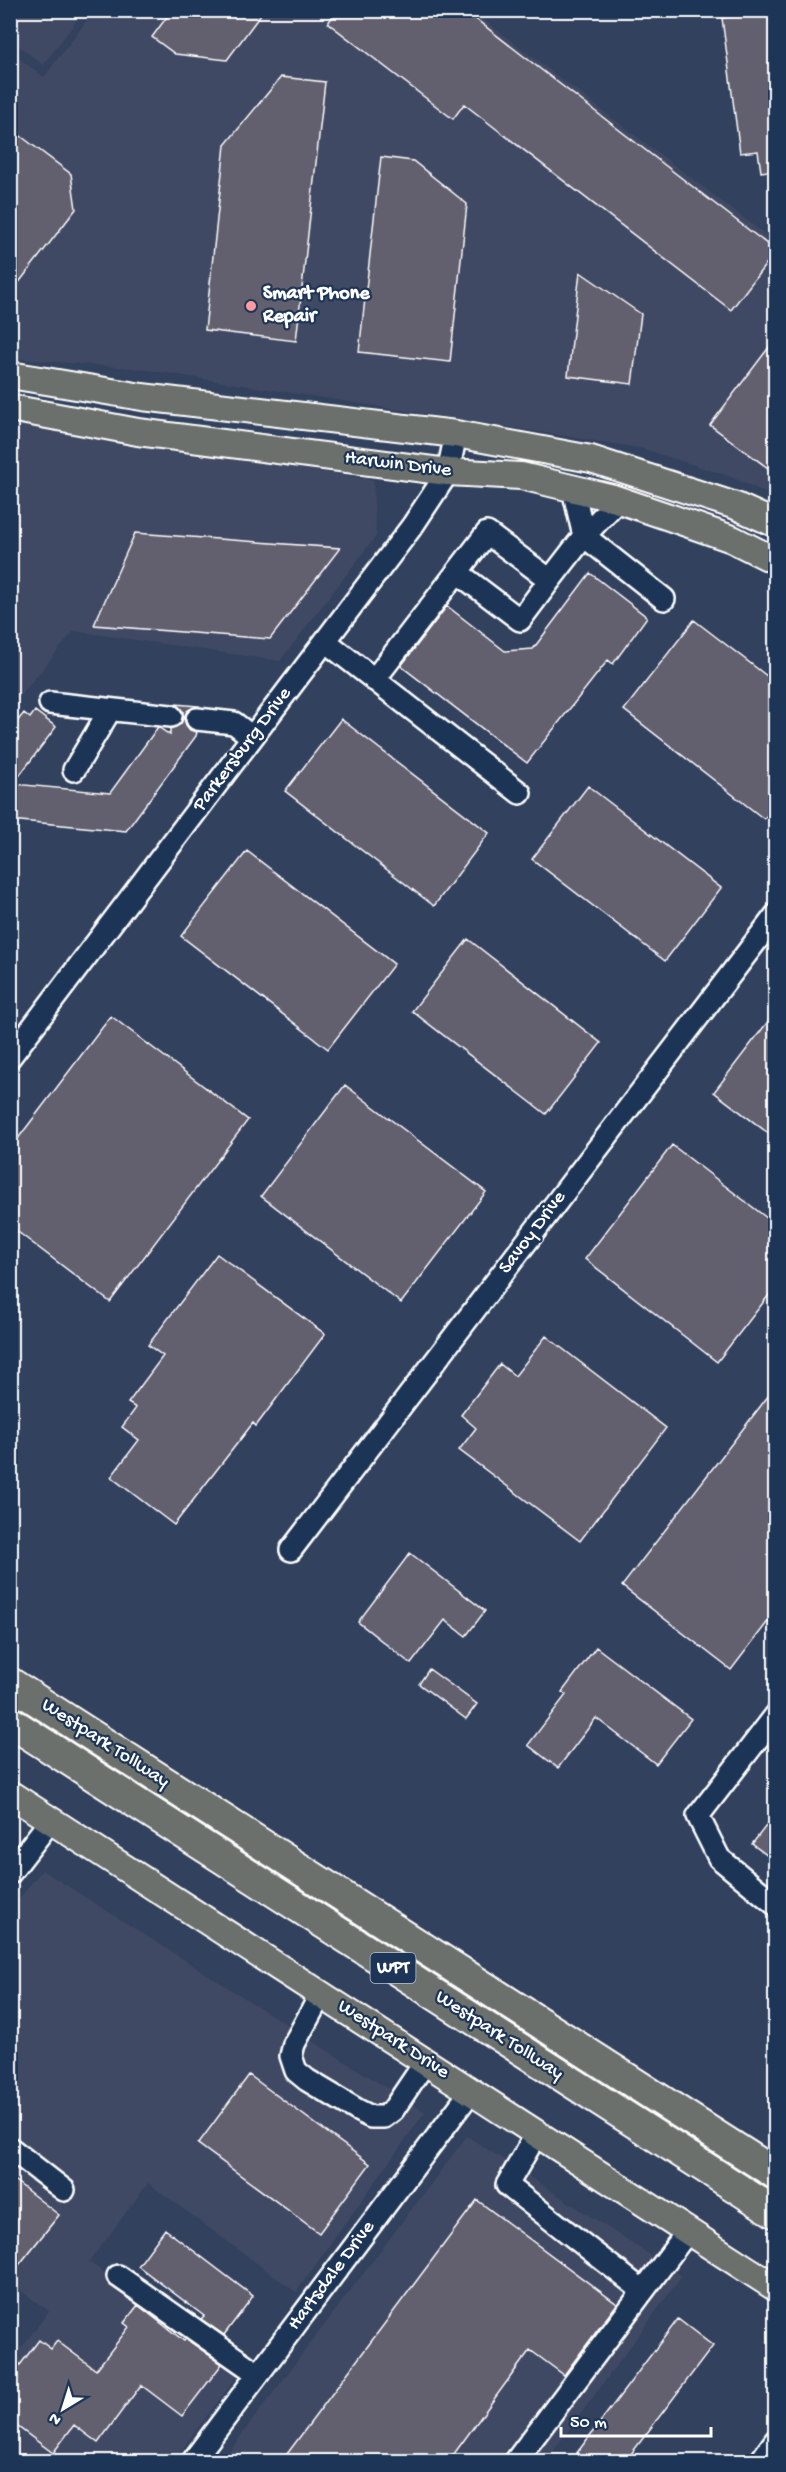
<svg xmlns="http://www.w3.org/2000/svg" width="786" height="2472" viewBox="0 0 786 2472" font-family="'Gochi Hand',sans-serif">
	<rect width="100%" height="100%" fill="#32415e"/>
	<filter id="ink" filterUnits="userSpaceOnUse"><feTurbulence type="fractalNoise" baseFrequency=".0167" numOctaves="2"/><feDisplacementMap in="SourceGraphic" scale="12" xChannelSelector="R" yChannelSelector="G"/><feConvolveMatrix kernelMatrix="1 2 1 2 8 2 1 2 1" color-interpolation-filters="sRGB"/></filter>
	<g filter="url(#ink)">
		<!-- built -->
		<path fill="#404a63" d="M10,11L11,10L84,11L43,65L11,40Z
			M94,11H472L775,242V497L729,476L640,448L141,369L11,358L10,52L44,77Z
			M11,421L373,480L376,536L280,661L74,631L11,707Z
			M42,1870L425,2112L296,2292L148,2183L89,2262L241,2371L173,2461H11L10,2363L49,2311L10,2283L11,1909Z
			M467,2136L682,2276L546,2461L221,2462Z"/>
		<!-- building -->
		<path fill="#625e6e" stroke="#fff" stroke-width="1.5" d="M172,10H264L227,60L175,54L152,37Z
			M337,10H464L776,251L731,310L464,104L453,119L328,23Z
			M739,10H776V170L761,172L758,151L740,153L722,18L739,16Z
			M281,77L325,82L296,341L205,330L225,145Z
			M10,128L71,174L76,209L10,294Z
			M381,157L413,161L467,204L450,362L359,352Z
			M580,272L641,314L632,384L568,376Z
			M776,338V474L710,425Z
			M135,533L340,548L270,639L94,625Z
			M590,573L647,617L613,664L608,660L527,763L401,666L447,606L505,651L533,649Z
			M694,620L776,683V804L764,819L624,710Z
			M175,704L198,706L187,711L184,718L186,725L190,730L197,732L196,736L126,831L10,820V730L24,713L30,718L35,711L56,727L13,784L110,793L158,727L170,735V729L181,724L183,711Z
			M341,719L489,833L434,906L285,791Z
			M588,786L721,888L665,961L532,859Z
			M247,851L394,964L328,1049L181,936Z
			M468,939L601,1043L546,1114L412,1011Z
			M776,1011V1139L714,1092Z
			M111,1016L248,1120L110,1302L10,1226V1149Z
			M345,1085L486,1192L401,1303L261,1196Z
			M672,1145L776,1225V1286L717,1362L585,1259Z
			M217,1254L325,1334L256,1426L253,1423L174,1525L111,1477L139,1440L122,1427L136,1408L128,1403L163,1356L148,1345Z
			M546,1336L666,1428L580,1541L459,1450L476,1428L461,1415L500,1364L515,1376Z
			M776,1386V1611L731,1670L622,1586Z
			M410,1553L485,1611L466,1636L445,1620L411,1664L358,1622Z
			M596,1647L691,1719L656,1764L596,1718L558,1768L528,1745L566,1695L562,1692Z
			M429,1669L477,1704L466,1719L419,1684Z
			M776,1813V1862L752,1844Z
			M249,2075L370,2164L319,2233L198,2144Z
			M10,2177L59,2215L10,2276Z
			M477,2200L617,2304L564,2375L530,2350L448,2462H281Z
			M165,2229L253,2296L224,2335L201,2319L204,2316L138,2266Z
			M138,2305L184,2341L186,2339L222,2364L182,2416L141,2385L98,2443L74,2425L53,2453L10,2421V2378L39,2340L51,2349L57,2341L96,2370L129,2327L124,2323Z
			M678,2319L713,2346L625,2462H570Z"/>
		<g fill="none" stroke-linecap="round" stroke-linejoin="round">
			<!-- minor casing -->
			<g stroke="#fff" stroke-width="26">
				<path id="minor" d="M573,489L584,536L664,599
					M457,572L520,620L550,580
					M325,641L520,793
					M374,680L487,533L550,580L584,536L618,500
					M50,703L171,716
					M197,719L234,723L252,737
					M74,770L110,710
					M10,1057L413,525L448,472L456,434
					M291,1550L776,915
					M776,1715L698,1816L719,1858L776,1905
					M10,1873L51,1820
					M321,1994L294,2044L291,2056L296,2071L307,2080L359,2111L371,2117H384L393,2110L426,2061
					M537,2133L507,2185L643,2291
					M10,2148L64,2190
					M118,2276L258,2374
					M192,2462L472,2090
					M515,2462L688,2231
					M760,2462L776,2440"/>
			</g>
			<!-- major casing -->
			<g stroke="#fff" stroke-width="30">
				<path id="major" d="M10,375L142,397L456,434L591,459L736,506L776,524
					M10,408L138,432L448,472L521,476L613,498L666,516L732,539L776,561
					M10,1794L776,2288"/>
			</g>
			<!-- highway casing -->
			<g stroke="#fff" stroke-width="34">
				<path id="highway" d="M10,1683L776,2174
					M10,1722L776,2213"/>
			</g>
			<!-- minor -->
			<use href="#minor" stroke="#1d3557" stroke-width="21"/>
			<!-- major -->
			<use href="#major" stroke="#6c706d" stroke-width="26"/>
			<!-- highway -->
			<use href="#highway" stroke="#6c706d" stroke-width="30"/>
		</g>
	</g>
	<!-- markers -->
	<circle fill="#ff9aa2" stroke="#1d3557" stroke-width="2" cx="251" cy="306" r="6"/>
	<g text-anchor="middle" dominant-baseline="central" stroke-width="4.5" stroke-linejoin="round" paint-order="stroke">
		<!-- shield labels -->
		<rect fill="#1d3557" stroke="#bbc2cd" stroke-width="1.5" x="370.5" y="1953" width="45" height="30" rx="4.5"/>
		<g font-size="18" font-weight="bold" fill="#fff">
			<text x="393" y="1968">WPT</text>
		</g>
		<!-- poi labels -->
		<g font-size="20" font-weight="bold" fill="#fff" stroke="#1d3557" text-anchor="start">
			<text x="263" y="294">Smart Phone<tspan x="263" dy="23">Repair</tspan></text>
		</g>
		<!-- street labels -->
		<g font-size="20" fill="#fff" stroke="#1d3557">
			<text transform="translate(398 465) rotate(7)">Harwin Drive</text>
			<text transform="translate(243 750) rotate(-53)">Parkersburg Drive</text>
			<text transform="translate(533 1233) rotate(-53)">Savoy Drive</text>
			<text transform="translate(105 1744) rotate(33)">Westpark Tollway</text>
			<text transform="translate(499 2036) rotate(33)">Westpark Tollway</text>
			<text transform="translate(393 2040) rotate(33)">Westpark Drive</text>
			<text transform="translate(332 2276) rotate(-53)">Hartsdale Drive</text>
		</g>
	</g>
	<!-- margin -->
	<rect width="786" height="2472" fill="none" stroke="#1d3557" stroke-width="36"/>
	<rect x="18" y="18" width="750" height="2436" fill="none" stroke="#fff" stroke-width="2" filter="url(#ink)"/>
	<!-- north arrow -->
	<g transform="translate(63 2409) rotate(218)" stroke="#1d3557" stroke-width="4.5" paint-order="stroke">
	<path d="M0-4.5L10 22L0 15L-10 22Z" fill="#ffffff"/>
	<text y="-9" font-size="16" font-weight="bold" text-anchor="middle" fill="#ffffff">N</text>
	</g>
	<!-- scale -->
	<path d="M561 2427v9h150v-9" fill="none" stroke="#ffffff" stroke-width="3"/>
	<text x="570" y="2427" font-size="18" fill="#ffffff" stroke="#1d3557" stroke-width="4.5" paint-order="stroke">50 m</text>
</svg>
